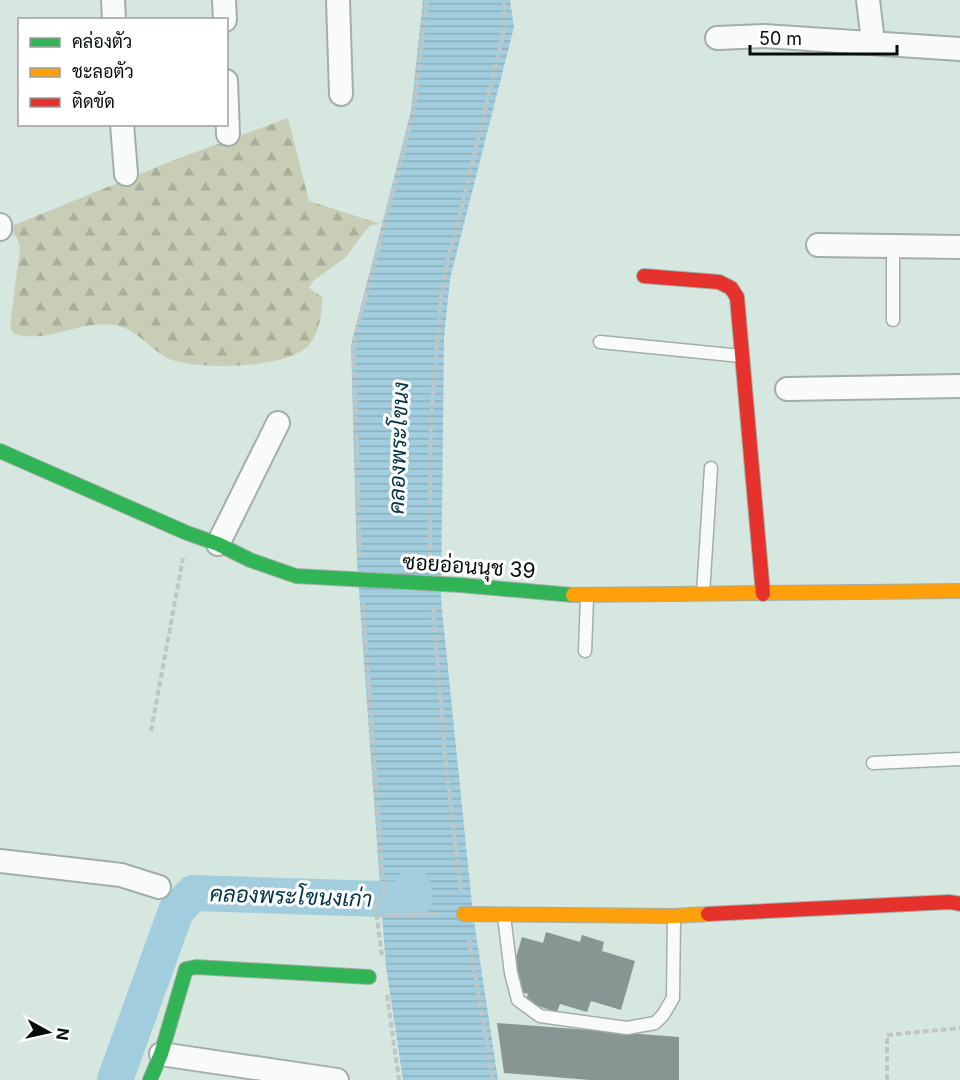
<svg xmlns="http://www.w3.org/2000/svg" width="960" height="1080" viewBox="0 0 960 1080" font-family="Inter,Sarabun,sans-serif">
	<defs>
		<pattern id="forest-firs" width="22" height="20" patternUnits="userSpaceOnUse" patternTransform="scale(1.5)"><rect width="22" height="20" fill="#c8cdb6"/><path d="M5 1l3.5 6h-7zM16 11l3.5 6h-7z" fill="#aaaf9b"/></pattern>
		<pattern id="water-rules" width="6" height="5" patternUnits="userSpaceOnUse" patternTransform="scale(1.5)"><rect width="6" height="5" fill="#a1cdde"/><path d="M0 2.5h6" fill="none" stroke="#89afbd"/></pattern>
	</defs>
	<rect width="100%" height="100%" fill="#d6e7df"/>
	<!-- forest -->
	<path fill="url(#forest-firs)" d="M288,118L309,201L381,224L371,225L365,231L346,257L313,281L309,288L322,297C323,311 319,333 309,345C288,369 200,370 172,360C150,351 138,328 113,325C80,320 48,344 14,334L10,327L20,248L18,240L9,227L177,159Z"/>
	<!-- water -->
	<path fill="url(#water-rules)" d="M423,0H510L514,27L450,279L444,338L441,600L473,914L498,1080H403L386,967L381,899L357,563L351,345L411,111Z"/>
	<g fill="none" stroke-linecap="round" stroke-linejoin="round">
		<!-- river -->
		<path stroke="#a1cdde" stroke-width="36" d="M115,1080L176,911L193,893L414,900L413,886"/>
	</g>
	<!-- building -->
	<path fill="#889693" d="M546,932L580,942L582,935L604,942L602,951L635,961L621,1010L591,1001L587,1012L560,1004L557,1012L525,1002L528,994L507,988L522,937L543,943Z
		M497,1023L679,1037V1080H590L504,1073Z"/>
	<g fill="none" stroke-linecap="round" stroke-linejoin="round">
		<!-- lane casing -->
		<g stroke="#a2afa9" stroke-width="15">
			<path id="lane" d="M893,320V246
				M600,342L741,356
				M703,594L711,468
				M585,651L587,597
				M873,763L960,759
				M504,916L511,973L518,1000L540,1016L627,1028L655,1023L663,1015L673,998L674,918"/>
		</g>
		<!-- street casing -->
		<g stroke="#a2afa9" stroke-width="26">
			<path id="street" d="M113,0L114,20
				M224,0L225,20
				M338,0L341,94
				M868,0L873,42
				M717,38L764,36L960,49
				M226,81L228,134
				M122,124L126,174
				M0,225V229
				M818,245L960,247
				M787,389L960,386
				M218,544L278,423
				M0,861L121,875L159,887
				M161,1054L337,1080"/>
		</g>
		<!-- fast casing -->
		<g stroke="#a2afa9" stroke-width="16">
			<path id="fast" d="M0,451L187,533L218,544L250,560L296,576L460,585L573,595
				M150,1080L161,1054L186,969L196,967L369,977"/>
		</g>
		<!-- slow casing -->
		<g stroke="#a2afa9" stroke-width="16">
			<path id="slow" d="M573,595L960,591
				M464,914L674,916L708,914"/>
		</g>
		<!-- jam casing -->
		<g stroke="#a2afa9" stroke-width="16">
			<path id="jam" d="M644,276L719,282L731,288L737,297L763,594
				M708,914L950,902L960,904"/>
		</g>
		<!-- path -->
		<path stroke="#c0c6c3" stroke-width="4" stroke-dasharray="6 3" stroke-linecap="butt" d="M360,557L354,352L355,337L414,111L427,0
			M430,558L431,418L441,297L448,259L457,227L502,39L505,23L504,0
			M363,603L384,894L375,904L382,957
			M433,608L446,767L461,890
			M151,731L183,558
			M376,916L441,914
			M469,939L493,1080
			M387,995L399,1080
			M887,1080V1035L960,1028"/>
		<!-- lane -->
		<use href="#lane" stroke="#f9fbfa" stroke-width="12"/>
		<!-- street -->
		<use href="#street" stroke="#f9fbfa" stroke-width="22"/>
		<!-- fast -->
		<use href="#fast" stroke="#30b455" stroke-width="14"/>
		<!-- slow -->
		<use href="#slow" stroke="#ff9f0a" stroke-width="14"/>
		<!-- jam -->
		<use href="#jam" stroke="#e5322d" stroke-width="14"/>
	</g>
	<g text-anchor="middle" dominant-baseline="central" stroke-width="6" stroke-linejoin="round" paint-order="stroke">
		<!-- street labels -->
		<g font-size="21" fill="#040e0a" stroke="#fff">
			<text transform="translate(469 566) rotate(4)">ซอยอ่อนนุช 39</text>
		</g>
		<!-- water labels -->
		<g font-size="22" font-style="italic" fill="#023548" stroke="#fff">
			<text transform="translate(398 448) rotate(-88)">คลองพระโขนง</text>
			<text transform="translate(291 896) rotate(2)">คลองพระโขนงเก่า</text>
		</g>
	</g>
	<!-- legend -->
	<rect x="18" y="18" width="210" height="108" fill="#ffffff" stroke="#9b9f9d" stroke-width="1.5"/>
	<rect x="30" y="38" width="30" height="9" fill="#30b455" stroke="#9b9f9d" stroke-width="1.5"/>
	<text x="72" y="48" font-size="18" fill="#040e0a">คล่องตัว</text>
	<rect x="30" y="68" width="30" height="9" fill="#ff9f0a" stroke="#9b9f9d" stroke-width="1.5"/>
	<text x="72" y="78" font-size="18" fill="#040e0a">ชะลอตัว</text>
	<rect x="30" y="98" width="30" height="9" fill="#e5322d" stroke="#9b9f9d" stroke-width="1.5"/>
	<text x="72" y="108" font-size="18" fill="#040e0a">ติดขัด</text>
	<!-- north arrow -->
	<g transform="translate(48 1032) rotate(98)" stroke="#ffffff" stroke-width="4.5" paint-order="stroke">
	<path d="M0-4.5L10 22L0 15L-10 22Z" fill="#040e0a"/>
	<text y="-9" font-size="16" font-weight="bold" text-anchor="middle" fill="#040e0a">N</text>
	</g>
	<!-- scale -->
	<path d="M750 45v9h147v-9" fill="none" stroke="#040e0a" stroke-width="3"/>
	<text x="759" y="45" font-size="18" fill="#040e0a" stroke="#ffffff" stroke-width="4.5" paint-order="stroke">50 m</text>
</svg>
